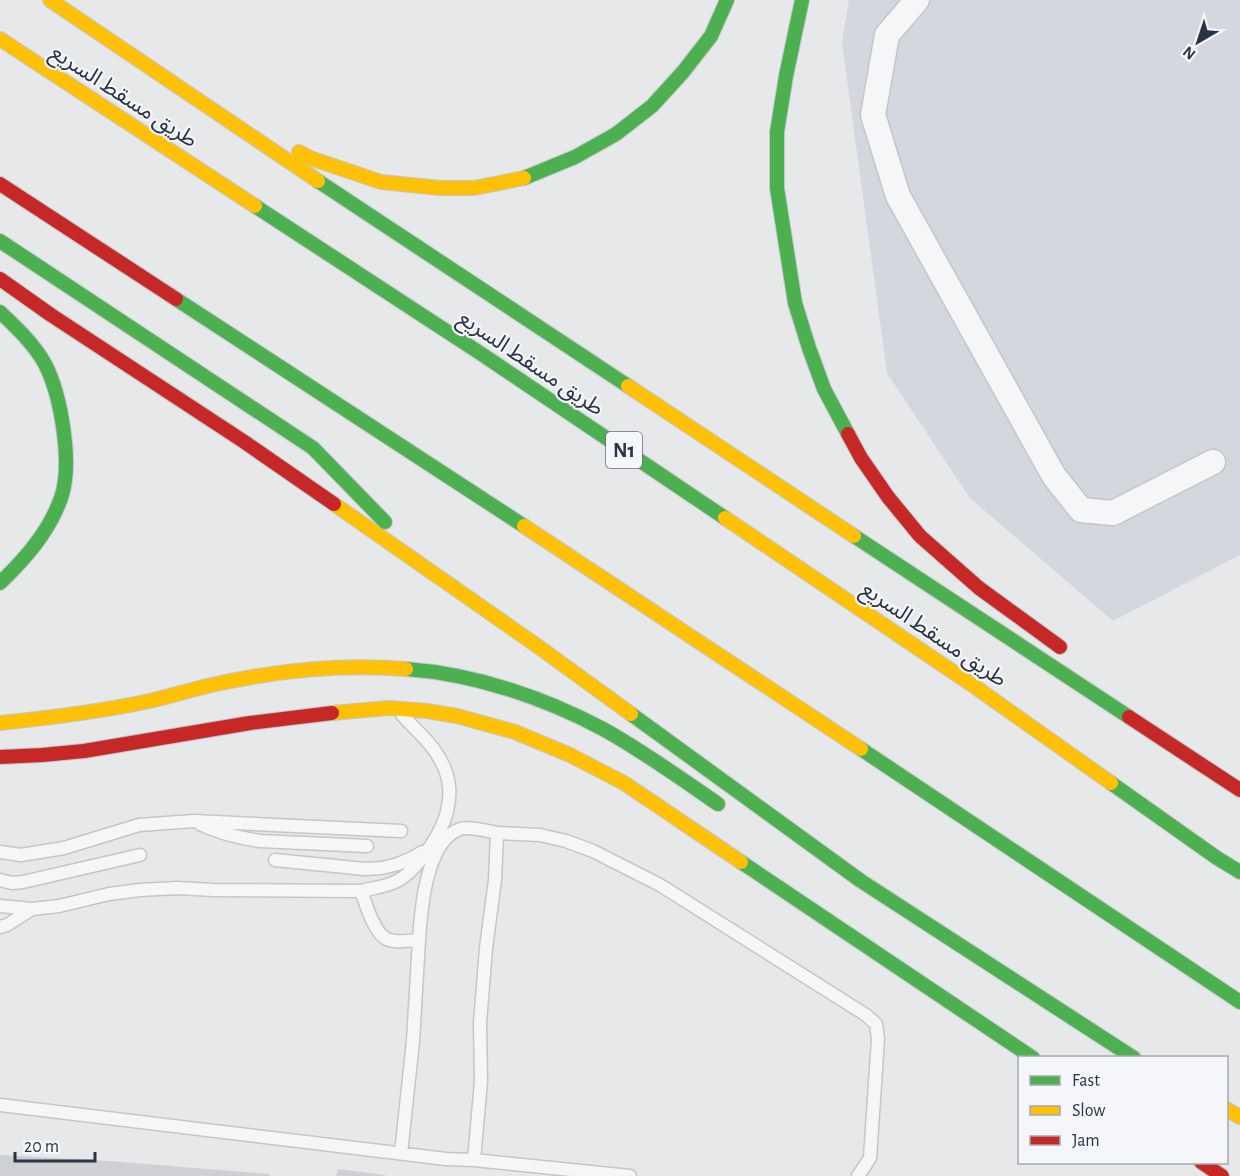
<svg xmlns="http://www.w3.org/2000/svg" width="1240" height="1176" viewBox="0 0 1240 1176" font-family="'Alegreya Sans','Noto Sans Arabic',sans-serif">
	<rect width="100%" height="100%" fill="#e6e8ea"/>
	<!-- built -->
	<path fill="#d4d7dd" d="M849,0H1240V555L1113,621L970,498L887,373L842,43Z"/>
	<!-- building -->
	<path fill="#ced0d3" d="M0,1155L109,1161L269,1174V1176H0Z
		M338,1169L385,1175V1176H336Z"/>
	<g fill="none" stroke-linecap="round" stroke-linejoin="round">
		<!-- lane casing -->
		<g stroke="#c4c6c8" stroke-width="15">
			<path id="lane" d="M200,824C219,833 239,838 260,841L367,846
				M497,833L540,835L566,841L593,851L660,885L866,1015L876,1024L878,1039L870,1158L858,1176
				M0,852L21,855L64,848L139,825L194,821L401,831
				M275,860L365,869L382,868L398,864L414,857L422,852
				M0,880L12,883L23,882L140,855
				M0,906L32,909L59,906L109,894L140,890L177,888L214,890L361,891C373,888 385,887 397,881C418,870 445,829 448,806C451,793 449,777 443,765C434,745 417,731 402,715
				M0,927L7,925L32,909
				M0,1105L446,1159L474,1160L481,1081L480,1023L486,948L495,880L497,833C488,831 468,826 460,829C426,841 421,909 419,940C409,940 394,944 385,938C373,930 366,904 361,891
				M401,1153L413,1041L419,940
				M474,1160L630,1176"/>
		</g>
		<!-- street casing -->
		<g stroke="#c4c6c8" stroke-width="27">
			<path id="street" d="M917,0L887,35L873,115L898,196L1054,476L1081,510L1113,513L1213,462"/>
		</g>
		<!-- fast casing -->
		<g stroke="#c4c6c8" stroke-width="16">
			<path id="fast" d="M802,0L786,76L777,132V188L795,303L809,348L824,389L848,434
				M524,178L575,157L616,134L652,106L683,72L711,36L727,0
				M318,181L628,386
				M255,206L483,355L725,518
				M0,241L313,448L385,522
				M176,299L524,526
				M0,312C16,327 34,344 45,364C61,395 73,464 61,498C49,532 25,559 0,583
				M854,536L1129,717
				M406,669C474,674 543,697 603,729C643,751 680,778 718,804
				M631,714L861,881L1134,1058
				M861,749L1240,1002
				M1111,783L1217,858L1240,872
				M741,862L1033,1058"/>
		</g>
		<!-- slow casing -->
		<g stroke="#c4c6c8" stroke-width="16">
			<path id="slow" d="M50,0L318,181
				M0,39L255,206
				M299,152L310,158L381,182L440,188H474L524,178
				M628,386L854,536
				M334,504L536,645L631,714
				M725,518L971,684L1111,783
				M524,526L861,749
				M332,713L389,708L427,711L457,716L515,732L570,755L624,783L741,862
				M0,723C48,718 97,712 145,702C169,697 192,689 216,684C280,670 341,664 406,669
				M1226,1109L1240,1117"/>
		</g>
		<!-- jam casing -->
		<g stroke="#c4c6c8" stroke-width="16">
			<path id="jam" d="M0,184L176,299
				M0,279L51,315L243,441L334,504
				M848,434L861,458L888,497L920,536L979,588L1060,647
				M1129,717L1240,790
				M0,757L42,755L84,751L250,723L332,713
				M1201,1162L1222,1176"/>
		</g>
		<!-- lane -->
		<use href="#lane" stroke="#f5f6f7" stroke-width="12"/>
		<!-- street -->
		<use href="#street" stroke="#f5f6f7" stroke-width="24"/>
		<!-- fast -->
		<use href="#fast" stroke="#4caf50" stroke-width="14"/>
		<!-- slow -->
		<use href="#slow" stroke="#ffc107" stroke-width="14"/>
		<!-- jam -->
		<use href="#jam" stroke="#c62828" stroke-width="14"/>
	</g>
	<g text-anchor="middle" dominant-baseline="central" stroke-width="4.5" stroke-linejoin="round" paint-order="stroke">
		<!-- shield labels -->
		<rect fill="#f4f6f9" stroke="#676e7b" stroke-width="1.5" x="606" y="432" width="36" height="36" rx="4.5"/>
		<g font-size="21" font-weight="bold" fill="#2b3445">
			<text x="624" y="450">N1</text>
		</g>
		<!-- street labels -->
		<g font-size="22" fill="#2b3445" stroke="#f4f6f9">
			<text transform="translate(124 96) rotate(33)">طريق مسقط السريع</text>
			<text transform="translate(531 363) rotate(34)">طريق مسقط السريع</text>
			<text transform="translate(934 634) rotate(34)">طريق مسقط السريع</text>
		</g>
	</g>
	<!-- legend -->
	<rect x="1018" y="1056" width="210" height="108" fill="#f4f6f9" stroke="#a4a8b1" stroke-width="1.5"/>
	<rect x="1030" y="1076" width="30" height="9" fill="#4caf50" stroke="#a4a8b1" stroke-width="1.5"/>
	<text x="1072" y="1086" font-size="18" fill="#2b3445">Fast</text>
	<rect x="1030" y="1106" width="30" height="9" fill="#ffc107" stroke="#a4a8b1" stroke-width="1.5"/>
	<text x="1072" y="1116" font-size="18" fill="#2b3445">Slow</text>
	<rect x="1030" y="1136" width="30" height="9" fill="#c62828" stroke="#a4a8b1" stroke-width="1.5"/>
	<text x="1072" y="1146" font-size="18" fill="#2b3445">Jam</text>
	<!-- north arrow -->
	<g transform="translate(1198 42) rotate(219)" stroke="#f4f6f9" stroke-width="4.5" paint-order="stroke">
	<path d="M0-4.5L10 22L0 15L-10 22Z" fill="#2b3445"/>
	<text y="-9" font-size="16" font-weight="bold" text-anchor="middle" fill="#2b3445">N</text>
	</g>
	<!-- scale -->
	<path d="M15 1152v9h80v-9" fill="none" stroke="#2b3445" stroke-width="3"/>
	<text x="24" y="1152" font-size="18" fill="#2b3445" stroke="#f4f6f9" stroke-width="4.5" paint-order="stroke">20 m</text>
</svg>
